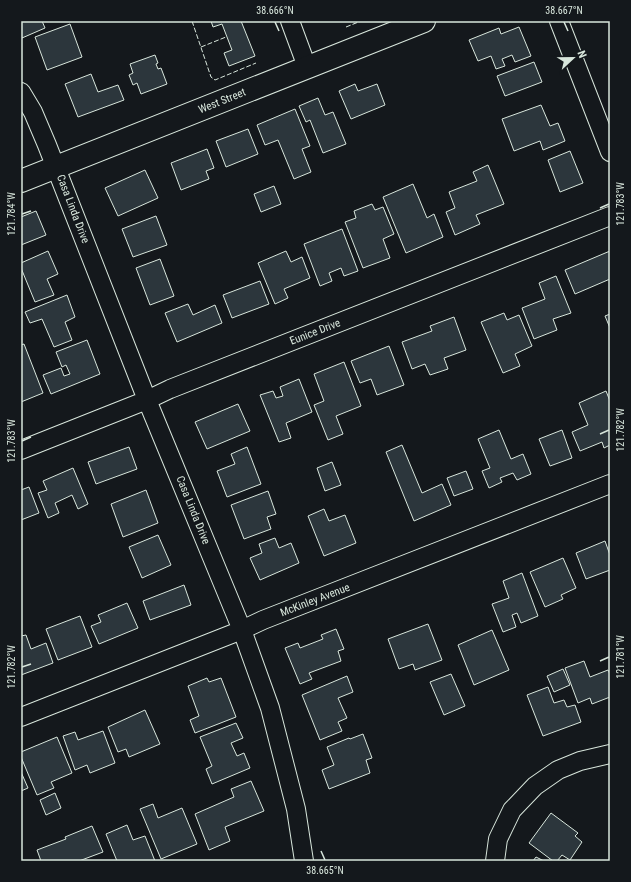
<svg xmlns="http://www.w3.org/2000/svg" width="631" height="882" viewBox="0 0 631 882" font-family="'Roboto Condensed',sans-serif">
	<rect width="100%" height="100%" fill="#14181c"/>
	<!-- building -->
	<path fill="#2c363c" stroke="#d8e6dc" d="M21,21H42L45,28L22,38L21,35Z
		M211,21H241L255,56L229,66L224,53L232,50L222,24L213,27Z
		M70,24L82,57L47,70L35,37Z
		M519,27L531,56L515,62L512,55L502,59L505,66L496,69L491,56L478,61L469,40L499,28L501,34Z
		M155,55L158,63L156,64L158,69L161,68L167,84L141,94L137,83L133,85L129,75L133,73L130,64Z
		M534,62L542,82L505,96L497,76Z
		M91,74L98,92L118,85L124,100L78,117L65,84Z
		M355,84L358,91L377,84L385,105L351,119L339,91Z
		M318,98L325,115L333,112L346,144L323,153L310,120L306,122L299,106Z
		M541,105L550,126L558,123L565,141L543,150L540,141L514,151L502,119Z
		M295,109L310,146L302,149L311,172L294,179L278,140L265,145L257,125Z
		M248,129L258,154L226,167L216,141Z
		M207,149L214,168L206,171L209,179L181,190L171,163Z
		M570,151L583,183L560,192L548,160Z
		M488,165L504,204L476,215L480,224L455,235L446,212L455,208L449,192L477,181L473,172Z
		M145,170L158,198L118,216L105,188Z
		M413,184L427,218L434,214L443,237L406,253L383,197Z
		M274,186L281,204L261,212L254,194Z
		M372,204L375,210L383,207L394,234L383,239L390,258L363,268L345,222L356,218L354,211Z
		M36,211L46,235L21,245V217Z
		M156,216L167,245L133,257L122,229Z
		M342,229L358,271L344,276L341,268L329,273L332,281L320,286L304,244Z
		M48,251L58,274L47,279L54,295L35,302L21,268V263Z
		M286,251L291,262L302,257L310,278L284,289L288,298L275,304L258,263Z
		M610,251V279L575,294L565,270Z
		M160,259L174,296L150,305L136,268Z
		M556,276L571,313L553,319L557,330L534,339L522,308L545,299L539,283Z
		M260,281L269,304L232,318L223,295Z
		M67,295L75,317L65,322L72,340L54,347L42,319L30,323L25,312Z
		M188,304L193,315L215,305L222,323L177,342L165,313Z
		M504,313L507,320L519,315L532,346L515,354L520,366L503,373L481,322Z
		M610,314V328L605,316Z
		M454,317L466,350L444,358L448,369L430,375L425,364L412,369L402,342L432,331L430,326Z
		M87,340L100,374L51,394L43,375L61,368L64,376L70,374L66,365L62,367L56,352Z
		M24,344L43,393L21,402V345Z
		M389,346L404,385L377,395L371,379L360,383L351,361Z
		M344,362L361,406L336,416L343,434L328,440L314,405L324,401L314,374Z
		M299,379L312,412L286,423L291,438L279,442L260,395L273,391L276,398L283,396L280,387Z
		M606,391L610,401V445L604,448L602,442L580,451L572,432L588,425L579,403Z
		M238,404L250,431L207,449L195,422Z
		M499,430L511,459L523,454L531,474L517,480L513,473L500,478L502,482L489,488L482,471L490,468L478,439Z
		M562,430L572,458L550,466L539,439Z
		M402,445L422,493L442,484L451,505L414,521L386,452Z
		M129,447L137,469L96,484L88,462Z
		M247,447L261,484L227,497L217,471L235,464L231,454Z
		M332,462L341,485L325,491L317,468Z
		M73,468L88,504L78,509L72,495L55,503L59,513L48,518L38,493L47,490L43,481Z
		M466,471L473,489L454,496L447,478Z
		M29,487L39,513L21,520V490Z
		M146,490L158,523L123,537L111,504Z
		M268,491L276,514L267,517L271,529L244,539L231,505Z
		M324,509L329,521L345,515L356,543L324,556L308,516Z
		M158,535L171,565L142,578L129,547Z
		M275,538L279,548L291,543L299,563L260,580L250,558L262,553L259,544Z
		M605,541L610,555V570L586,579L576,553Z
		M563,558L576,588L561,595L563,599L545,607L530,572Z
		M522,573L538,616L521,623L517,613L512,615L516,627L503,632L492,604L509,598L503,581Z
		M184,585L191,605L150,620L143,601Z
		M127,603L138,628L99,644L91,626L101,622L98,615Z
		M80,616L92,647L58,660L46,629Z
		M428,624L442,660L415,670L413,664L399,669L388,639Z
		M336,629L344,649L338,651L341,661L309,673L312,679L300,684L285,648L298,643L300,648L323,639L321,635Z
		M492,630L509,670L474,685L458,645Z
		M26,635L31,649L46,643L53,663L21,675V636Z
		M584,661L590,677L608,670L610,674V697L592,704L590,698L578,703L565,668Z
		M563,669L570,685L554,692L547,676Z
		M451,674L465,706L444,715L430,682Z
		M347,676L353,692L338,698L347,718L338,722L342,731L320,740L302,695Z
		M207,678L209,682L221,678L236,717L195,733L190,720L199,716L188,686Z
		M548,687L554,703L564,700L567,707L575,705L581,722L543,736L527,695Z
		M145,710L160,744L129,757L126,749L118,752L108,727Z
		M236,723L243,738L231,743L237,756L244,753L250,768L212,784L206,769L212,766L200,737Z
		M103,731L115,763L90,773L87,765L75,770L63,736L75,732L78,740Z
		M363,734L372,758L366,760L370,773L329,789L322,770L334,765L327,747L349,738L350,739Z
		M57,737L72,773L51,782L54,788L37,795L21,757V752Z
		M21,772L28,788L21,791Z
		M251,781L264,811L225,827L230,841L209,850L195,814L234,797L231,789Z
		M55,793L61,808L46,815L40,800Z
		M153,804L158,818L182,808L197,844L161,859L140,809Z
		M551,813L578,833L575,836L582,842L570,860L562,855L557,861H553L529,843Z
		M127,825L133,840L145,836L155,861H117L106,834Z
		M92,826L103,852L79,861H41L37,850L66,839L65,837Z
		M536,857L544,861H533Z"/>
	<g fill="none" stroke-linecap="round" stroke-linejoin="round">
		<!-- minor casing -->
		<g stroke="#d8e6dc" stroke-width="20">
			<path id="minor" d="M290,21L307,67
				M559,21L610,152
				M21,92L33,112L47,145L147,400L242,630L270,708L296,809L304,861
				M21,450L147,400L170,389L610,216
				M21,717L242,630L263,620L610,484
				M495,861L498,839L512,810L535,786L558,770L580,761L610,754"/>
		</g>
		<!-- major casing -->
		<g stroke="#d8e6dc" stroke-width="24">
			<path id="major" d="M21,181L424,21"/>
		</g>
		<!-- minor -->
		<use href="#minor" stroke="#14181c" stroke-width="18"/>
		<!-- major -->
		<use href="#major" stroke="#14181c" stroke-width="22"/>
		<!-- fence -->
		<path stroke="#d8e6dc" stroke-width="1" stroke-dasharray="5 2" stroke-linecap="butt" d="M192,21L211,77L215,80L256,63
			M346,27L361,21
			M201,47L226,37"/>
	</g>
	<!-- ticks -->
	<path fill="none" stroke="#d8e6dc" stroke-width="1.5" d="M275,22L279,31M564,22L568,31M600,208L609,204M22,214L31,211M600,434L609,430M22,441L31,437M600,661L609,657M22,667L31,664M321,851L325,860"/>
	<g text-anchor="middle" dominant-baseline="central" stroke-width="3" stroke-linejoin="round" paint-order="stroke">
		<!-- street labels -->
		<g font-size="11" fill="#d8e6dc" stroke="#14181c">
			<text transform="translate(222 101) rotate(-22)">West Street</text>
			<text transform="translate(73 209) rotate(69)">Casa Linda Drive</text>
			<text transform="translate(315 332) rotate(-21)">Eunice Drive</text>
			<text transform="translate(193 510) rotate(68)">Casa Linda Drive</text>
			<text transform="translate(315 600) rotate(-21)">McKinley Avenue</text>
		</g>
	</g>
	<!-- border -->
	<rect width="631" height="882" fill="none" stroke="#14181c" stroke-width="44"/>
	<!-- north arrow -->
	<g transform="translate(573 58) rotate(68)" stroke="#14181c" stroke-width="3" paint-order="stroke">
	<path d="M0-3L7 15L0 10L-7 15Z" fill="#d8e6dc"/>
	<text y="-6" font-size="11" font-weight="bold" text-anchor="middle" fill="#d8e6dc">N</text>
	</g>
	<rect x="22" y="22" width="587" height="838" fill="none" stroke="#d8e6dc" stroke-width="1.5"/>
	<g font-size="10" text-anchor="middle" fill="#d8e6dc">
		<text x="275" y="14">38.666°N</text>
		<text x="564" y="14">38.667°N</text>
		<text transform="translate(620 204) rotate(-90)" y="4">121.783°W</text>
		<text transform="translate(11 214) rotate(-90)" y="4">121.784°W</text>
		<text transform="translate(620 430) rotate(-90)" y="4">121.782°W</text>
		<text transform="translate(11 441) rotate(-90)" y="4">121.783°W</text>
		<text transform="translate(620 657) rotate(-90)" y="4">121.781°W</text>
		<text transform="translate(11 667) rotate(-90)" y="4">121.782°W</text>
		<text x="325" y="874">38.665°N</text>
	</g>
</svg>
